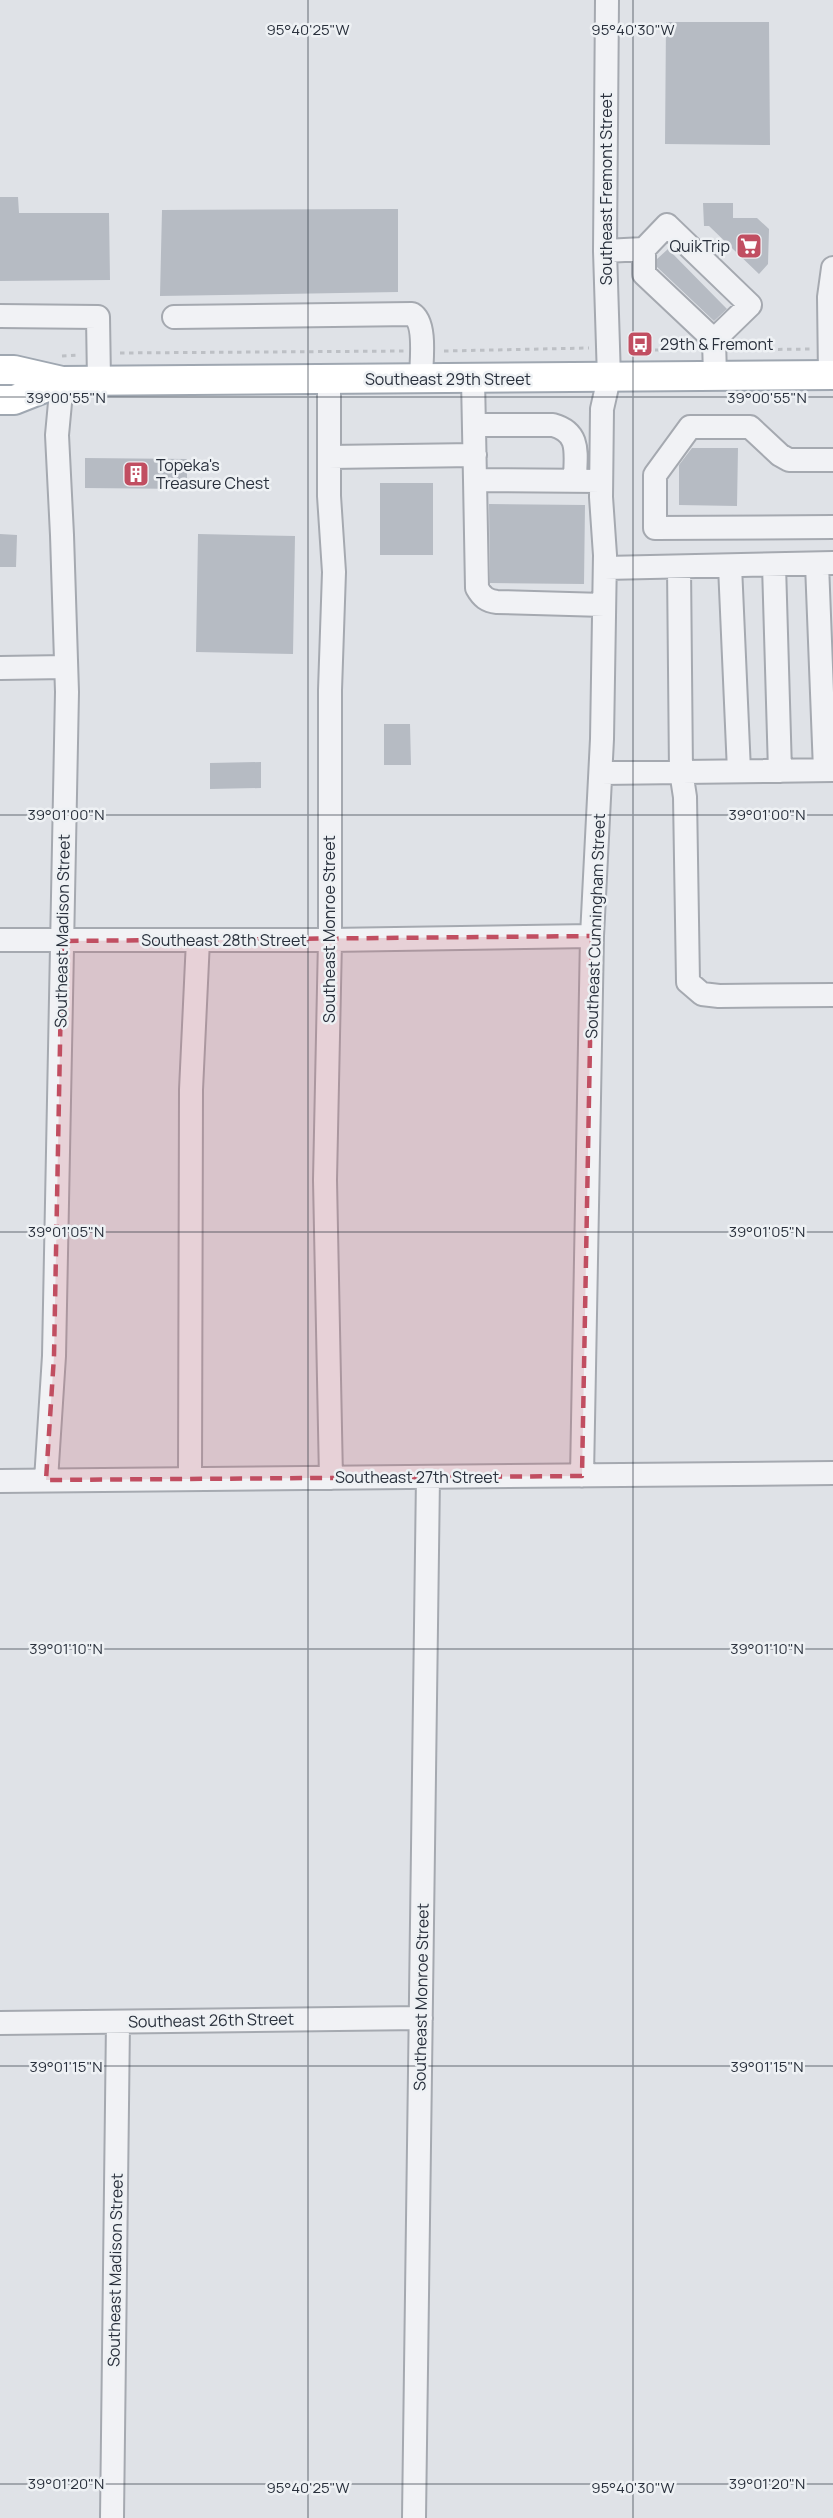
<svg xmlns="http://www.w3.org/2000/svg" width="833" height="2518" viewBox="0 0 833 2518" font-family="Manrope,sans-serif">
	<rect width="100%" height="100%" fill="#dfe2e7"/>
	<!-- building -->
	<path fill="#b6bbc3" d="M666,22H769L770,145L665,144Z
		M0,197H18L19,213H109L110,280L0,281Z
		M703,203H733V218H757L769,229L768,264L759,274L709,226H704Z
		M398,209V292L160,296L162,210Z
		M668,249L727,309L714,321L657,267V259Z
		M692,448H738L737,506L679,505V465Z
		M85,458L187,459V489L85,488Z
		M380,483H433V555H380Z
		M489,504L585,505L584,584L490,583Z
		M0,534L17,535L16,567H0Z
		M198,534L295,536L293,654L196,652Z
		M384,724H410L411,765H384Z
		M261,762V788L210,789V763Z"/>
	<g fill="none" stroke-linecap="round" stroke-linejoin="round">
		<!-- minor casing -->
		<g stroke="#a5a9b0" stroke-width="26">
			<path id="minor" d="M644,249V274L714,340
				M605,251L644,249L667,225L750,305L714,340L715,376
				M0,316L98,317L99,381
				M174,317L412,314C427,323 421,363 421,379
				M830,375L829,297L833,268
				M473,379L475,480L601,481
				M329,380V496L334,572L330,690V940L325,1180L331,1478
				M474,425H553C582,433 575,455 575,481
				M329,457L475,455
				M833,460H789L780,455L750,427H690L655,475V528L833,527
				M475,480L477,588C482,597 487,601 497,602L604,605
				M817,564L825,770
				M774,565L780,771
				M730,566L739,771
				M679,567L681,771L685,797L688,982L702,994L719,996L833,995
				M605,568L833,563
				M0,668L66,667
				M601,773L833,770
				M0,940H330L592,936
				M582,1476L592,936L602,739L605,555L601,497L602,409L609,378L605,251L607,0
				M190,1479L191,1090L198,940
				M46,1480L54,1356L67,692L62,535L57,435L62,381
				M0,1481L833,1473
				M0,2023L421,2018
				M112,2518L118,2022
				M414,2518L428,1477"/>
		</g>
		<!-- major casing -->
		<g stroke="#9fa7b1" stroke-width="32">
			<path id="major" d="M0,370H14L62,381L833,375
				M0,400H14L62,381"/>
		</g>
		<!-- path -->
		<path stroke="#bdc0c5" stroke-width="3" stroke-dasharray="4.5 4.5" stroke-linecap="butt" d="M628,350H694
			M733,350L811,349
			M444,351L589,348
			M120,353L404,351
			M62,356L79,355"/>
		<!-- minor -->
		<use href="#minor" stroke="#f1f2f5" stroke-width="22"/>
		<!-- major -->
		<use href="#major" stroke="#fff" stroke-width="28"/>
	</g>
	<!-- marked area -->
	<path fill="#c14e61" fill-opacity="0.2" stroke="#c14e61" stroke-width="4.5" stroke-dasharray="12 8" stroke-linejoin="round" d="M592,936L582,1476L46,1480L54,1356L62,941Z"/>
	<!-- ticks -->
	<path fill="none" stroke="#29303c" stroke-width="1.5" stroke-opacity="0.45" d="M308,0V2518M633,0V2518M0,397H833M0,815H833M0,1232H833M0,1649H833M0,2066H833M0,2484H833"/>
	<!-- icons -->
	<defs>
		<g id="supermarket-square" transform="scale(1.35)"><rect x="-9" y="-9" width="18" height="18" rx="4" fill="#c14e61" stroke="#eef1f4"/><path d="M-6-5.5h2.5l.6 2H6L4.5 2H-2.5L-4.4-4H-6ZM-1.5 3.2a1.3 1.3 0 1 0 .1 0ZM3 3.2a1.3 1.3 0 1 0 .1 0Z" fill="#fff"/></g>
		<g id="bus-square" transform="scale(1.35)"><rect x="-9" y="-9" width="18" height="18" rx="4" fill="#c14e61" stroke="#eef1f4"/><path d="M-5-6H5V4H4V6H2V4H-2V6H-4V4H-5ZM-3.5-4V0h7V-4ZM-3.5 1.2v1.5H-2V1.2ZM2 1.2v1.5H3.5V1.2Z" fill="#fff"/></g>
		<g id="building-square" transform="scale(1.35)"><rect x="-9" y="-9" width="18" height="18" rx="4" fill="#c14e61" stroke="#eef1f4"/><path d="M-4-6H4V6H1V3H-1V6H-4ZM-2.5-4.3h1.7v1.8h-1.7ZM.8-4.3h1.7v1.8H.8ZM-2.5-1h1.7V.8h-1.7ZM.8-1h1.7V.8H.8Z" fill="#fff"/></g>
	</defs>
	<g fill-rule="evenodd">
		<use href="#supermarket-square" x="749" y="246"/>
		<use href="#bus-square" x="640" y="344"/>
		<use href="#building-square" x="136" y="474"/>
	</g>
	<g text-anchor="middle" dominant-baseline="central" stroke-width="5" stroke-linejoin="round" paint-order="stroke">
		<!-- street labels -->
		<g font-size="16" fill="#29303c" stroke="#eef1f4">
			<text transform="translate(606 189) rotate(-90)">Southeast Fremont Street</text>
			<text x="448" y="379">Southeast 29th Street</text>
			<text transform="translate(595 926) rotate(-88)">Southeast Cunningham Street</text>
			<text transform="translate(329 929) rotate(-90)">Southeast Monroe Street</text>
			<text transform="translate(62 931) rotate(-89)">Southeast Madison Street</text>
			<text x="224" y="940">Southeast 28th Street</text>
			<text x="417" y="1477">Southeast 27th Street</text>
			<text transform="translate(421 1997) rotate(-89)">Southeast Monroe Street</text>
			<text transform="translate(211 2020) rotate(-1)">Southeast 26th Street</text>
			<text transform="translate(115 2270) rotate(-89)">Southeast Madison Street</text>
		</g>
		<!-- poi labels -->
		<g font-size="16" fill="#29303c" stroke="#eef1f4" text-anchor="start">
			<text x="730" y="246" text-anchor="end">QuikTrip</text>
			<text x="660" y="344">29th &amp; Fremont</text>
			<text x="156" y="465">Topeka's<tspan x="156" dy="18">Treasure Chest</tspan></text>
		</g>
	</g>
	<g font-size="15" text-anchor="middle" fill="#29303c" stroke="#eef1f4" stroke-width="5" stroke-linejoin="round" paint-order="stroke">
		<text x="308" y="35">95°40'25"W</text>
		<text x="633" y="35">95°40'30"W</text>
		<text x="767" y="403">39°00'55"N</text>
		<text x="66" y="403">39°00'55"N</text>
		<text x="66" y="820">39°01'00"N</text>
		<text x="767" y="820">39°01'00"N</text>
		<text x="66" y="1237">39°01'05"N</text>
		<text x="767" y="1237">39°01'05"N</text>
		<text x="767" y="1654">39°01'10"N</text>
		<text x="66" y="1654">39°01'10"N</text>
		<text x="767" y="2072">39°01'15"N</text>
		<text x="66" y="2072">39°01'15"N</text>
		<text x="66" y="2489">39°01'20"N</text>
		<text x="767" y="2489">39°01'20"N</text>
		<text x="308" y="2493">95°40'25"W</text>
		<text x="633" y="2493">95°40'30"W</text>
	</g>
</svg>
